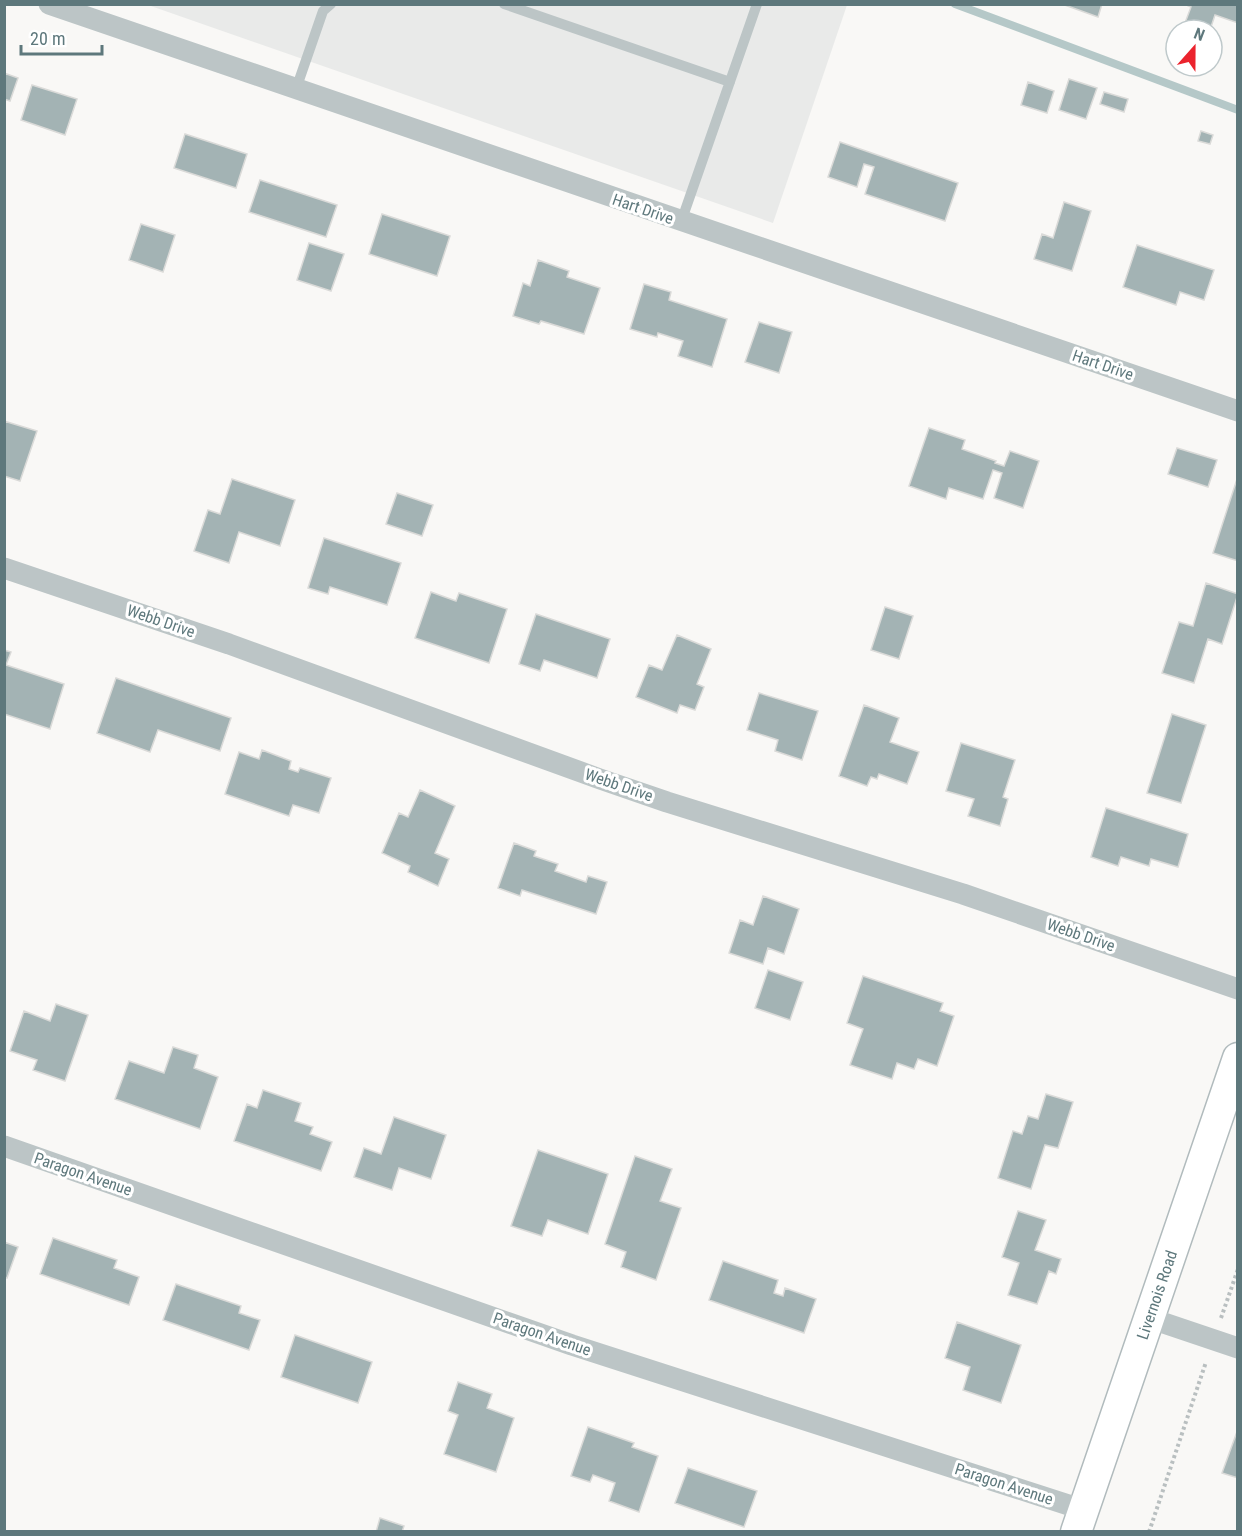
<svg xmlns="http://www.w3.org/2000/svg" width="1242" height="1536" viewBox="0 0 1242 1536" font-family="'Roboto Condensed',sans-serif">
	<rect width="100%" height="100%" fill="#f9f8f6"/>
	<!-- built -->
	<path fill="#e9eae9" d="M148,5H847L773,223Z"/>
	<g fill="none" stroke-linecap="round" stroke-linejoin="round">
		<!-- stream -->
		<path stroke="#b5c8c8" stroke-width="8" d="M955,4L1238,110"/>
	</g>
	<!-- building -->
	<path fill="#a3b3b4" stroke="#dadad8" stroke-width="1.5" d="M1062,4H1102L1098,17Z
		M1184,4H1238V23L1215,15L1210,30L1185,23L1191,7Z
		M4,73L18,78L10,101L4,99Z
		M1069,79L1097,88L1086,119L1059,110Z
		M1028,82L1054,91L1047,113L1021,105Z
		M32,85L77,99L65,135L21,120Z
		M1104,92L1128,99L1124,112L1100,104Z
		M1201,131L1213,135L1210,144L1198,141Z
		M185,134L247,154L236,188L174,168Z
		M840,142L958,183L945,221L865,194L874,167L864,164L857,187L828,177Z
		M260,180L337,205L326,237L249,212Z
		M1064,202L1091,211L1072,271L1034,259L1042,234L1053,238Z
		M382,214L450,236L437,276L369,254Z
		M141,224L175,235L163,272L129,260Z
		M309,243L344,254L331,291L297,280Z
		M1137,245L1214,270L1204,300L1180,292L1176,305L1123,287Z
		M538,260L569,271L567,277L600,288L584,334L541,321L539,324L513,316L523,283L530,286Z
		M644,284L671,292L669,300L727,319L712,367L678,356L683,341L658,333L657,337L630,329Z
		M759,322L792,332L779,373L745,362Z
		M4,421L37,431L20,481L4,476Z
		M929,428L965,440L962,449L996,461L995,463L1004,466L1010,451L1039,461L1023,508L994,498L1002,473L993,470L983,499L949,488L946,499L909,486Z
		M1177,448L1217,460L1208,487L1168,474Z
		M1238,476V561L1213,553Z
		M232,479L295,500L280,546L239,532L229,563L194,551L208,510L220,514Z
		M397,493L433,505L422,536L386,524Z
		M324,538L401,563L387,605L330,587L328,594L308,588Z
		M1206,583L1238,594L1222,644L1208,639L1194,683L1162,673L1179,622L1193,626Z
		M431,592L456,601L459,593L507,609L489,663L415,638Z
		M885,607L913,616L899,659L871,650Z
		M536,614L610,639L597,678L544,660L540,671L519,664Z
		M677,635L711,649L697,684L704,687L695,710L680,705L677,713L636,697L649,665L662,670Z
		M4,650L11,652L6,665L64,684L50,729L4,714Z
		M116,678L231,718L220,751L158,730L150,752L97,733Z
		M759,693L818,711L802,760L775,751L778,740L747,730Z
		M864,705L899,718L890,742L919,752L907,784L879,774L877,779L871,777L867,786L839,776Z
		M1172,714L1206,725L1181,803L1147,793Z
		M961,743L1015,760L1003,797L1008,799L1000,826L968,816L974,799L946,791Z
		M262,750L291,761L289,769L298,772L300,768L331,778L319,813L293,805L289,816L225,794L239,752L259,759Z
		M420,790L455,806L435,853L449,859L438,886L408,872L410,866L382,853L399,813L408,817Z
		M1106,808L1188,834L1178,867L1151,859L1149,866L1121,857L1118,866L1091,857Z
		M514,843L536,851L534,856L558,864L555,871L586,882L588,876L607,882L596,914L522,890L520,896L498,888Z
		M763,896L799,909L784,954L768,948L763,964L729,953L740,920L753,925Z
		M768,970L803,982L790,1020L755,1008Z
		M863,976L943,1003L940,1011L954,1016L937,1066L918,1059L914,1069L897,1063L892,1079L850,1065L863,1029L847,1023Z
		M56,1004L88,1015L65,1081L33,1070L37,1060L10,1051L24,1011L50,1021Z
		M173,1047L198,1055L194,1068L218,1077L200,1129L115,1099L129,1061L164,1073Z
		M263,1090L301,1103L295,1121L313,1127L310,1134L332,1142L321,1171L234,1141L247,1104L257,1108Z
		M1046,1094L1073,1102L1058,1148L1045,1145L1031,1189L998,1178L1013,1131L1022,1134L1028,1116L1038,1119Z
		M394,1117L446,1135L431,1179L399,1168L392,1190L354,1177L364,1148L381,1154Z
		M538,1150L608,1174L588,1234L548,1220L542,1236L511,1226Z
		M635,1156L672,1169L660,1201L681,1208L656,1280L621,1267L626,1252L605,1244Z
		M1018,1211L1046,1220L1035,1250L1061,1259L1056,1274L1049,1271L1037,1304L1008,1295L1019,1263L1002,1257Z
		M53,1238L117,1260L114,1268L139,1277L129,1305L40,1274Z
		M4,1242L18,1247L7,1278L4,1277Z
		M723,1261L778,1280L774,1293L783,1296L785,1288L816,1299L804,1333L709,1300Z
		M176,1284L241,1306L239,1313L260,1320L249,1350L163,1320Z
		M957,1322L1021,1345L1001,1403L963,1390L970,1367L945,1358Z
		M295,1335L372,1362L358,1403L281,1377Z
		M458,1382L492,1394L487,1408L514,1418L496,1472L444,1454L458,1415L448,1411Z
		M588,1427L634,1443L632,1447L658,1456L639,1512L609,1501L615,1483L593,1475L590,1482L571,1476Z
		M1238,1429V1478L1222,1473Z
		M688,1468L757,1491L744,1527L675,1503Z
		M380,1518L404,1526L402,1532H376Z"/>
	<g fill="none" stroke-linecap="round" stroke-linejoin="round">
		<!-- secondary casing -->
		<g stroke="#b1bbbd" stroke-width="33">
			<path id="secondary" d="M1076,1532L1238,1058"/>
		</g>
		<!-- path -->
		<path stroke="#b9bfc0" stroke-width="4" stroke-dasharray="3 3" stroke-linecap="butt" d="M1221,1318L1238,1269
			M1149,1532L1206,1362"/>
		<!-- lane -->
		<path stroke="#bcc5c6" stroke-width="10" d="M504,4L730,82
			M296,89L323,11L331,4
			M681,222L757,4"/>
		<!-- street -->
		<path stroke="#bcc5c6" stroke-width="21" d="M49,4L1238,411
			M4,568L229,644L600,779L667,802L963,894L1238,989
			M4,1146L572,1345L1084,1510
			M1149,1318L1238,1348"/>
		<!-- secondary -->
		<use href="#secondary" stroke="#fff" stroke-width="30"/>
	</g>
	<g text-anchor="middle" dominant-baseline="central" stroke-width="6" stroke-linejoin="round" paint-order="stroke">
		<!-- street labels -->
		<g font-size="16" fill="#5e787c" stroke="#fff">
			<text transform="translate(643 209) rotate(19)">Hart Drive</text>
			<text transform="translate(1103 365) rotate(19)">Hart Drive</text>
			<text transform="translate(161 621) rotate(19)">Webb Drive</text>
			<text transform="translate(619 785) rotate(19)">Webb Drive</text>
			<text transform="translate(1081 935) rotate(19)">Webb Drive</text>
			<text transform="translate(83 1174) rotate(19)">Paragon Avenue</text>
			<text transform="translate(1157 1295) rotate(-71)">Livernois Road</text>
			<text transform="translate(542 1334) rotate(19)">Paragon Avenue</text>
			<text transform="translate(1004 1484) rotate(18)">Paragon Avenue</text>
		</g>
	</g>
	<!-- border -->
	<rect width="1242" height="1536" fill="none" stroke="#5e787c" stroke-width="12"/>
	<!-- north arrow -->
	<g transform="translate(1194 48) rotate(21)"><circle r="28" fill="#ffffff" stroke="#bfc9cb" stroke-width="1.5"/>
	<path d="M0-4.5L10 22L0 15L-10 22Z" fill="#eb232d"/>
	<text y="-9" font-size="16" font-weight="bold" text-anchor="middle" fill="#5e787c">N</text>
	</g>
	<!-- scale -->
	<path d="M21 45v9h81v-9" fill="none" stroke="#5e787c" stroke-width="3"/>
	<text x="30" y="45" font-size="18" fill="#5e787c" stroke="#ffffff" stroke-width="4.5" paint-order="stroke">20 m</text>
</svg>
